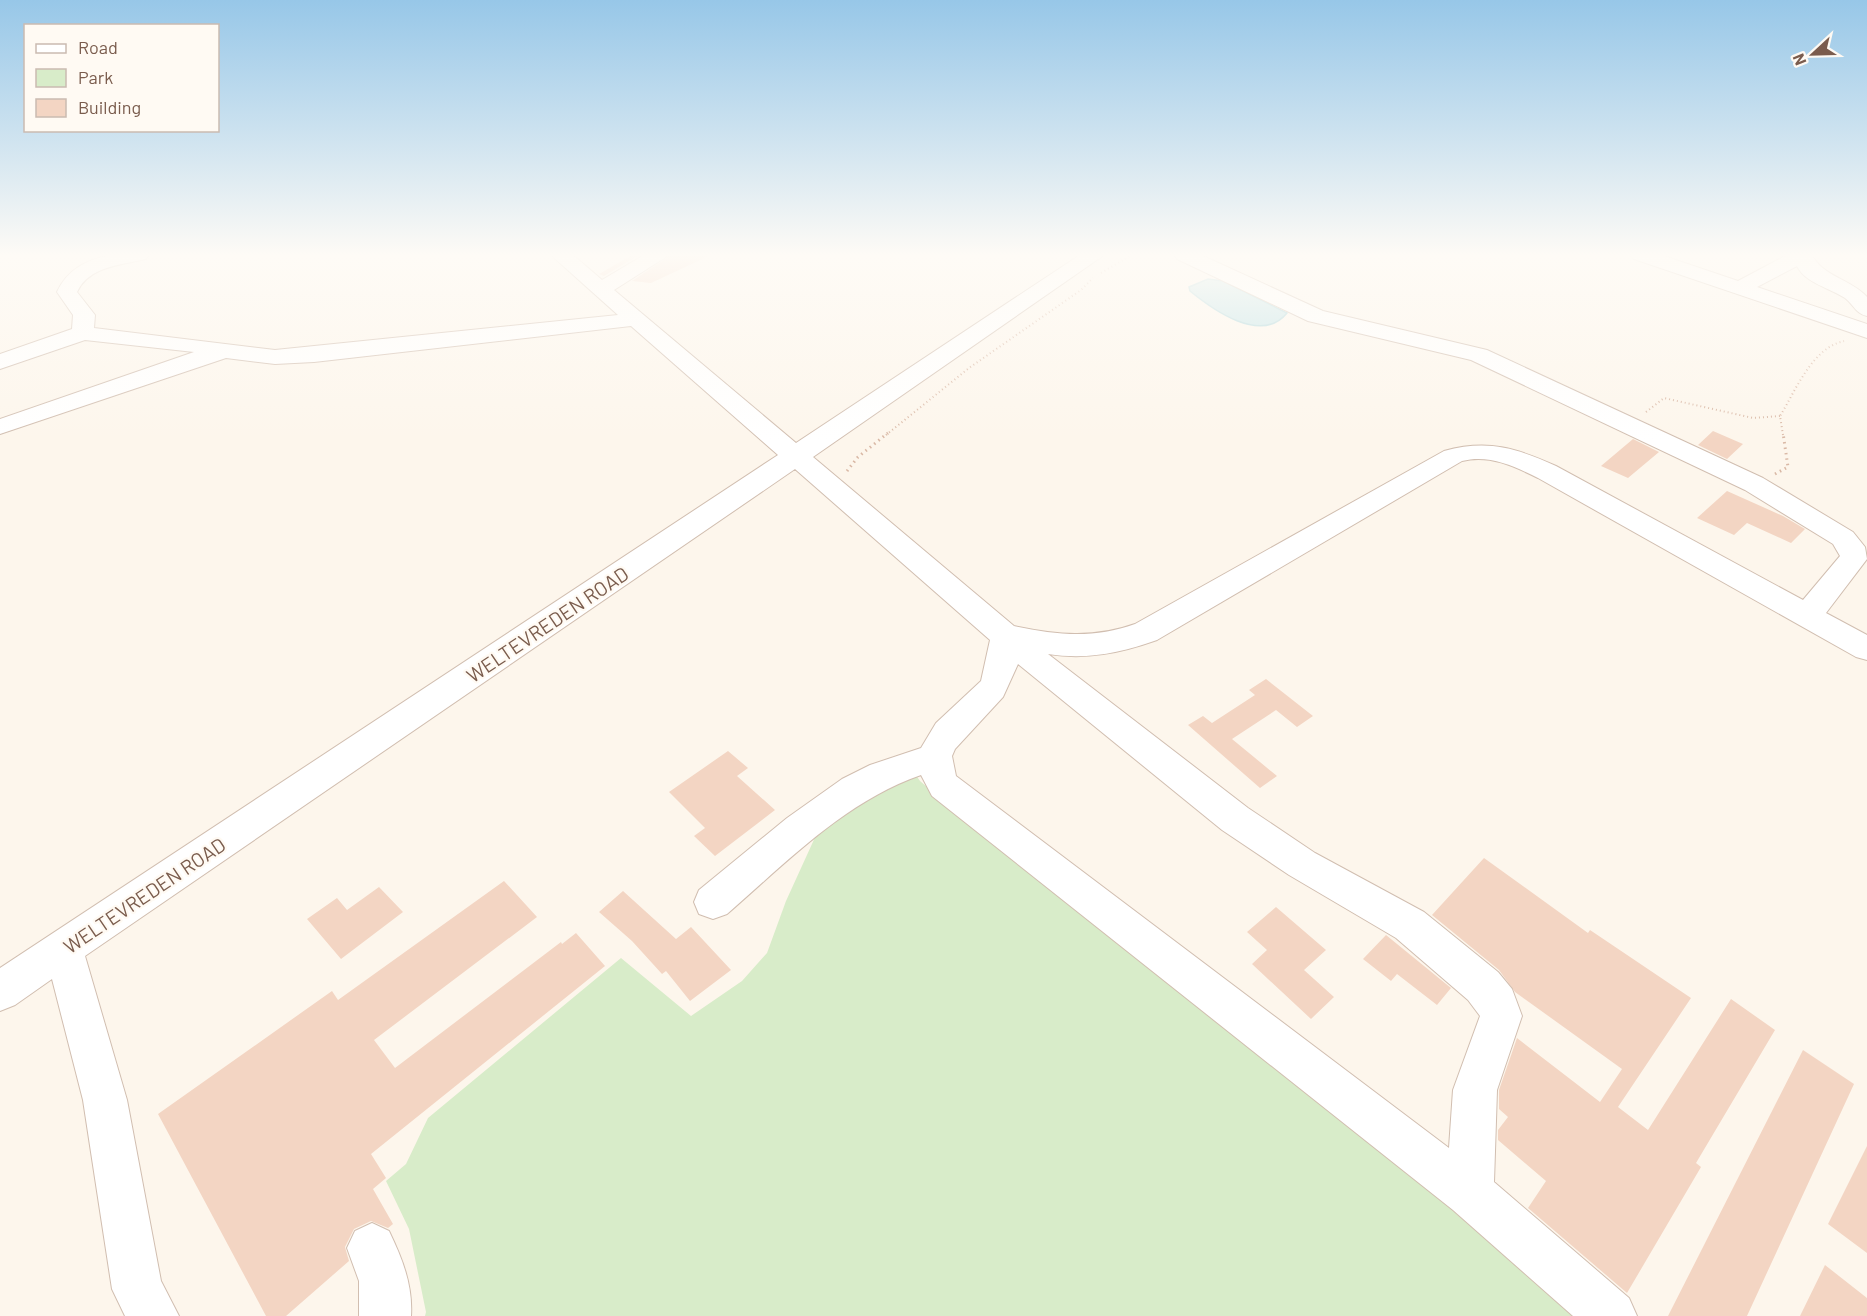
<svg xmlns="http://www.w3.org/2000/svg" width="1867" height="1316" viewBox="0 0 1867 1316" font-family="Barlow,sans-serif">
	<rect width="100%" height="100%" fill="#fdf6ec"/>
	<!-- green -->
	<path fill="#d8ecc9" d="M913,771L920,781L935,794L1585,1316H425L426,1312L409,1229L386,1181L406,1164L428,1118L621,958L691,1016L742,981L767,953L786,901L822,822Z"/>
	<!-- water -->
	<path fill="#bfe3e8" stroke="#a5d3da" stroke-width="1.5" d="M1208,279L1223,281L1287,313C1261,345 1212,309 1190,291L1189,287Z"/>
	<!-- building -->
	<path fill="#f3d5c3" d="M632,255H639L604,276L599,274Z
		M671,255H711L651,283L632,281Z
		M1713,431L1743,444L1727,459L1698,445Z
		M1633,439L1659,452L1628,478L1601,466Z
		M1727,491L1783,516L1805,529L1791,543L1747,523L1734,535L1697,518Z
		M1266,679L1313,716L1297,727L1276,710L1232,739L1277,776L1260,788L1188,725L1203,716L1212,723L1255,695L1249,690Z
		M728,751L748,768L737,776L775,810L715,856L694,836L705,828L669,792Z
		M1484,858L1588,933L1590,930L1691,998L1618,1107L1648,1130L1731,999L1775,1030L1696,1163L1701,1167L1627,1293L1528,1208L1546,1181L1498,1140V1130L1508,1117L1499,1109V1090L1517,1038L1600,1102L1622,1069L1515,992L1499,970L1432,915Z
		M504,881L537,917L374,1040L395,1068L561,942L562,944L576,933L605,966L371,1154L386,1178L373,1189L393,1224L388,1228L371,1221L354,1229L345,1247L349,1261L286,1316H266L158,1114L332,991L338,1000Z
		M379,887L403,912L341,959L307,919L337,898L347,910Z
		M623,891L676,939L691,927L731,970L690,1001L666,971L662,974L632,941L599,912Z
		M1276,907L1326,950L1304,970L1334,997L1311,1019L1252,964L1267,950L1247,932Z
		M1386,935L1451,988L1437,1005L1397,974L1391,981L1363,959Z
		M1803,1050L1854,1084L1747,1316H1668Z
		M1867,1146V1253L1828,1224Z
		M1825,1265L1867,1298V1316H1800Z"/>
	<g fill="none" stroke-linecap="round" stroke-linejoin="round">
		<!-- minor casing -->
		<g stroke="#d1beb0" stroke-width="2">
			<path id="minor" d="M110,255H149L146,259C121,265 89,266 77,292L95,315L94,328L275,350L618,315L551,255H573L602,280L644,255H669L614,290L796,443L1080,255H1104L813,457L1014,626C1056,635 1094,639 1135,624L1444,451C1488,439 1516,448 1556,466L1803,600L1840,556L1833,544L1745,490L1471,360L1308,321L1177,259L1174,255H1201L1323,311L1487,350L1763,478L1853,532L1865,547L1867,559L1826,613L1867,635V660L1856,657L1538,478C1514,466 1489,454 1462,461L1157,640C1120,653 1087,660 1048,654L1248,808L1315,853L1424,912L1498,972L1512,989L1522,1016L1497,1090L1494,1182L1629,1298L1637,1316H1573L1453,1210L932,796L921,775C844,802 787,862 727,914L713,919L699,914L694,902L699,890L787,818L842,779L870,765L921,748L936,723L981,681L990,640L795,469L85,956L127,1100L161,1281L179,1316H125L112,1289L83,1100L52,979L15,1005L0,1011V968L778,455L631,326L314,362L275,364L226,358L0,434V419L194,352L85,340L0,369V354L72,329L73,315L57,292C68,269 85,261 110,255ZM1018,664L1222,830L1289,875L1396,938L1468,1000L1480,1016L1453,1090L1449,1148L956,776L952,756L955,749L1003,697Z
				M1631,255H1661L1738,281L1787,255H1812C1823,277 1851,279 1867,297V316C1856,314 1854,305 1845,298C1830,288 1805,283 1797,266L1757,287L1867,324V338L1634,259Z
				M372,1223L389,1231C402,1258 413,1285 411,1316H359V1281L347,1248L355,1231Z"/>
		</g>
		<!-- path-far1 -->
		<path stroke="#d9b8a5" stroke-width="2" stroke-dasharray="1 3" stroke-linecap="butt" d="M1101,273L1132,255
			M1646,412L1664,398L1753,418L1780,416
			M886,435L969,368L1081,290L1093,278
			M1783,435L1780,416C1796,390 1812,348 1844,341"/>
		<!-- path -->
		<path stroke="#d9b8a5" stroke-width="3" stroke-dasharray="1.5 4" stroke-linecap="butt" d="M847,471L858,457L888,433
			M1775,474L1788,467L1783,433"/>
		<!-- minor -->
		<use href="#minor" fill="#fff" fill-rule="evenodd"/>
	</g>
	<!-- sky -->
	<linearGradient id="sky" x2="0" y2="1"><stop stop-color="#97c7e8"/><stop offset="0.58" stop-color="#fefbf6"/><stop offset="1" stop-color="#fefbf6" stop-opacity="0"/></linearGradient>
	<rect width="1867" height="440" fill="url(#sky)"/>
	<g text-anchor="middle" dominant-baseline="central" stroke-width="4.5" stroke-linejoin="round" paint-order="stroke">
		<!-- street labels -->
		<g font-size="20" fill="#7a5c4d" stroke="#fffaf3">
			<text transform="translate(547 624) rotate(-34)">WELTEVREDEN ROAD</text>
			<text transform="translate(144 895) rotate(-34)">WELTEVREDEN ROAD</text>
		</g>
	</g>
	<!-- legend -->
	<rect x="24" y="24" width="195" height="108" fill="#fffaf3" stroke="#cabbb1" stroke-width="1.5"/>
	<rect x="36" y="44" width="30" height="9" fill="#ffffff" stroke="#cabbb1" stroke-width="1.5"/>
	<text x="78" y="54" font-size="18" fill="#7a5c4d">Road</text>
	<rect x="36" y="69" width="30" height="18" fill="#d8ecc9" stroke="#cabbb1" stroke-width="1.5"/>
	<text x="78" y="84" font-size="18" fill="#7a5c4d">Park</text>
	<rect x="36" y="99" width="30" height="18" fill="#f3d5c3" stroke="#cabbb1" stroke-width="1.5"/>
	<text x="78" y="114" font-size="18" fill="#7a5c4d">Building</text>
	<!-- north arrow -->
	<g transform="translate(1813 54) rotate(248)" stroke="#fffaf3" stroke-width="4.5" paint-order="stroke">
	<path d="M0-4.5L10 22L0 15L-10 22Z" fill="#7a5c4d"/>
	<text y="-9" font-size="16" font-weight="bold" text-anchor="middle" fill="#7a5c4d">N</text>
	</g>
</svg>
